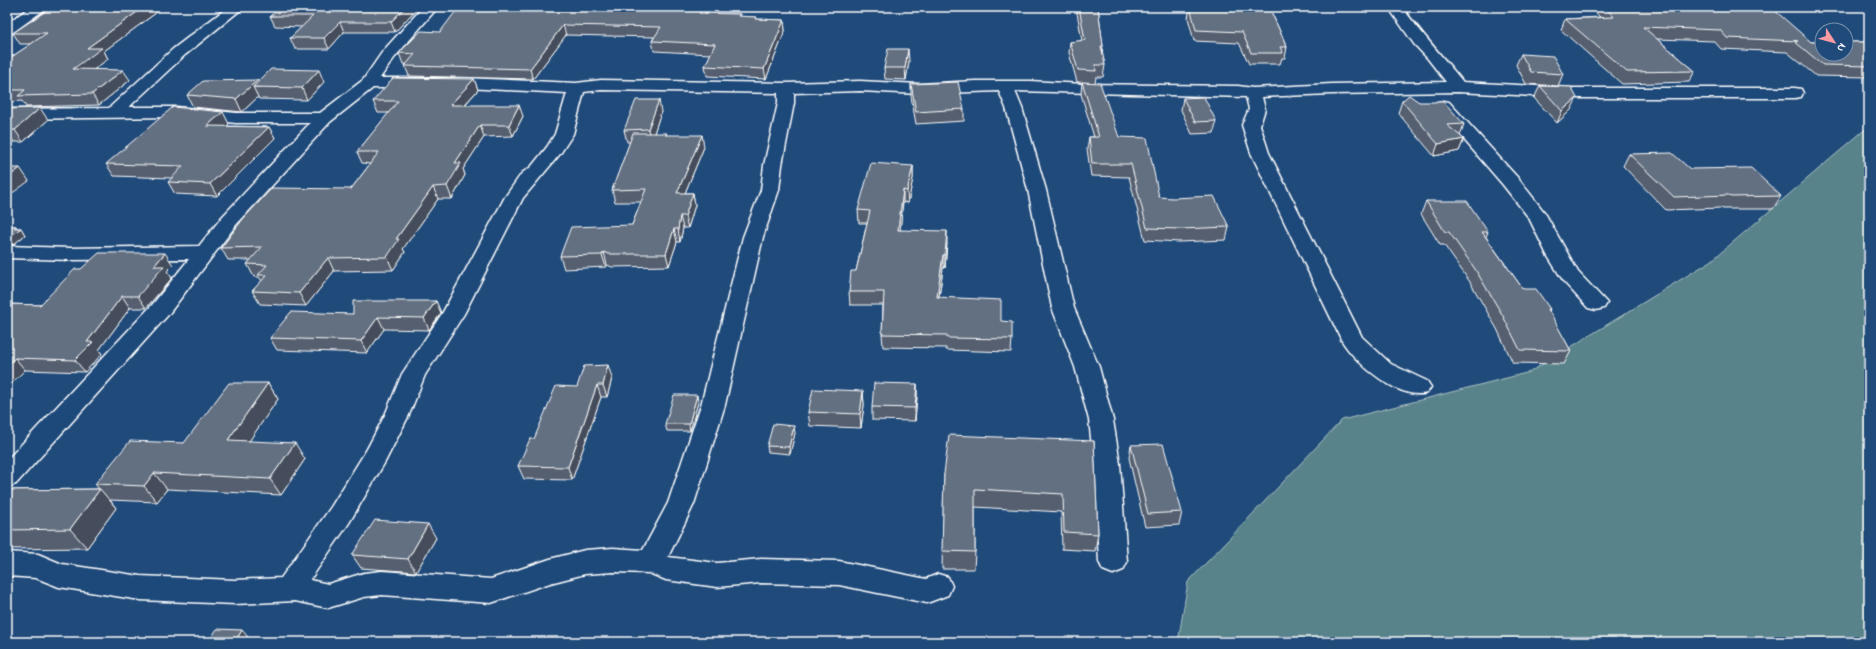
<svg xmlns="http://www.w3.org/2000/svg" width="1876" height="649" viewBox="0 0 1876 649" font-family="'Indie Flower',sans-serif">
	<rect width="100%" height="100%" fill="#1f4a7a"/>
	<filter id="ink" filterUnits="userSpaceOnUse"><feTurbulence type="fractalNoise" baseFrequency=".025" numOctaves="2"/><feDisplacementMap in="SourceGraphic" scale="8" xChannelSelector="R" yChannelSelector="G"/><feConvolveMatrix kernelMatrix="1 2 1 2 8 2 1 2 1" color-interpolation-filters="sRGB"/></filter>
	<g filter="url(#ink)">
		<!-- green -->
		<path fill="#59838a" stroke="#acc1c4" d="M1869,126V642H1178L1188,582L1342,420L1530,372L1711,261Z"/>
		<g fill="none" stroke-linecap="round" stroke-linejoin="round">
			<!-- minor casing -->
			<g stroke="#fff" stroke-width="3">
				<path id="minor" d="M31,7H48L12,33L7,35V23Z
					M228,7H244L185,55L129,107H177L236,113H320L363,80L383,51L423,7H438L395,57L380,78H465L576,83L601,80L786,83L860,81L919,84L975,81H1030L1083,84L1238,86L1253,88L1332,84L1446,82L1428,59L1414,44L1388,7H1402C1421,33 1443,57 1463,82L1573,88H1795L1801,89L1803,93L1801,97L1795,98H1573L1458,92L1332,94L1262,97L1265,109L1260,125L1269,153L1362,337L1391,364L1427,381L1431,387L1427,393C1400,401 1356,364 1342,341L1251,153L1242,125L1249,109L1246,97L1015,91L1022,108L1046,190L1074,308L1099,367L1113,420L1120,464L1127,562L1123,570L1113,574L1103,570L1099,562L1094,464L1089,420L1075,367L1052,308L1028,190L1006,108L999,91L919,94L860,91L794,93V103L782,165L779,190L763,237L725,405L694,504L668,557L717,563L761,559L839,561L926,579L938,574L948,577L952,586L948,595L927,603L839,585L761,583L717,587L666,580L649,573L613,572L585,574L550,583L491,603L382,595L364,597L328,608L295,601L235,604L140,600L59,587L36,578L7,576V552L38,554L62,564L140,576L235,580L281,578L331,507L367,449L385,415L402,374L443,312L505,197L522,173L531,167L547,147L555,134L567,93L465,88H373L330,122L236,225L168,315L16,484L7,487V460L152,305L189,259L70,260L7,258V246L70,248L199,246L222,217L310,123H236L177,117L7,119V109L109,108L173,49ZM601,90L778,93V103L764,165L761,190L743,237L701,405L668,503L643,550L613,548L585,550L550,559L491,579L382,571L364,573L328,584L310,580L349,523L385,462L409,415L425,375L464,314L523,198L560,154L573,134L584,92Z
					M1443,101L1449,102L1517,177L1545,213L1578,272L1607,303L1604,308L1596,310L1588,308L1564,282L1547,255L1529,218L1503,185L1435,106L1437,102Z"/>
			</g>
			<!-- minor -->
			<use href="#minor" fill="#1f4a7a" fill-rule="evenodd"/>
		</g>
		<!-- wall -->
		<path fill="#555f70" stroke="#fff" d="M52,7H164L104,51L108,59L94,69L130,80L99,105L26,107L22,101L7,102V60L31,44H20L13,33Z
			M418,7L395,32H344L329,49H295L290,38L302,27L275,26L270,16Z
			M589,7H708L705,13L740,14V17H756L757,19L784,20L785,31L766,79L707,76L705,66L711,54L654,51L652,41L654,37L566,35L533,79L409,76L405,66L406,64H403L399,53L440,32L588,9Z
			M1076,7H1098L1103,46L1102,54L1105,65L1103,77H1096L1095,83L1077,82L1069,53L1070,42L1082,41Z
			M1190,7H1269L1287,47L1285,58H1282L1280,64H1249L1239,43L1194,41L1188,18Z
			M1590,7H1760L1811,42H1869V77L1816,76L1787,52L1721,49L1714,41L1657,39L1695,71L1689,82L1622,84L1561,30L1565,19L1600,17Z
			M1521,54L1563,74L1558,86L1526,84L1516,65Z
			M909,61L906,80L885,79L884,68Z
			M474,79L478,90L465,105L523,116L513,136L484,137L463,169L465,175L452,199H438L403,249L405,252L393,270L334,271L306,306L260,304L252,291L262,281L259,277H254L247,264L251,260H228L221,248L351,189L370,164L362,163L357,152L389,113H378L373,101Z
			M258,80V82H324L307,100L259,99L258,97L242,112L193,107L187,95Z
			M1082,82L1159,197L1229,227L1226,240L1179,242L1145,240L1129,177L1091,176L1087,149L1089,137H1094L1081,94Z
			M911,84L964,109V121L916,124L911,96Z
			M1540,86L1571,110L1557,123L1534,98Z
			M1183,98L1216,121L1214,133L1192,134L1181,110Z
			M1402,101L1419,102L1464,124L1460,136L1464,139L1459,151L1434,156L1398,113Z
			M7,109L48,120L23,142H14L7,148Z
			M661,112L654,133L667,135L704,147L685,193H693L695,205L688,228H683L680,242H677L669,266L612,267L607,265L606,267L564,269L560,256L632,225L641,202H615L612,190L630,142H627L624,130Z
			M229,124L226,126L269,127L275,138L217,196L175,194L168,182L172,178L114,176L106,164Z
			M1629,154L1690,169L1781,196L1773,209H1723L1721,208L1666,210L1623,166Z
			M913,166V178L908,203L903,202L900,230L947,243L945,268H943L939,298L1001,321L1012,339L1011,352L946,350V348L883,347L882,334L883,305H850L849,292L856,271L867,223H859L858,210Z
			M1426,201L1488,232L1486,237L1523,289L1550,309L1549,312L1571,351L1564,364L1513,363L1497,329L1470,282L1444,245H1440L1421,214Z
			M7,226H16L18,228H21L25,235L13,245H7Z
			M173,265L167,271L172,278L146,308H130L99,350L102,354L85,372L25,370L7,388V304L40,305Z
			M436,301L441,313L429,330L384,329L367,353L277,350L270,338L353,314Z
			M612,378L607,397H601L572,480L524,479L518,466L577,387Z
			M268,383L278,399L249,441L305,459L281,495L167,489L157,502L110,500L116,508L87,548L7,549V490L99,489L95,484L184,443Z
			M917,384V397L915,421L872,420V407Z
			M863,391L864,405L861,428L810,426L808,412Z
			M698,402L690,431H667L665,424Z
			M795,433L790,454L768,452L767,446Z
			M1094,441L1098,534L1095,551L1062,549L1061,512L975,507V552L974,569H942L944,474Z
			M1131,445L1182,512L1179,525L1145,527L1129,458Z
			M436,538L416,572L361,568L352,555Z"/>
		<!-- shaded-wall -->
		<path fill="#454e5b" stroke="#fff" d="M144,7H164L104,51L108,59L80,80L73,69L87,48Z
			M405,7H418L395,32L391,22Z
			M702,7H708L700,23L699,13Z
			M784,20L785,31L766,79L764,69Z
			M340,22L344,32L329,49L324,38Z
			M563,25L566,35L533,79L530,69Z
			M908,49L909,61L906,80L905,68Z
			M123,70L130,80L99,105L92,94Z
			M319,70L324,82L307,100L302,88Z
			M474,79L478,90L454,116L450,105Z
			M258,80L261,87H253L258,97L242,112L236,99Z
			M1577,98L1571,110L1557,123L1562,111Z
			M659,100L661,112L651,142L648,129Z
			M519,105L523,116L513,136L509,125Z
			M40,108L48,120L23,142L15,130Z
			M223,112L229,124L214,138L207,126Z
			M480,125L484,137L463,169L465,175L452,199L447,186L455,163Z
			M269,127L275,138L217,196L210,184Z
			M7,132L14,142L7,148Z
			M702,135L704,147L680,205L677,193Z
			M1464,139L1459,151L1434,156L1438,144Z
			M913,166V178L908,203L907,191Z
			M20,168L29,181L7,197V178Z
			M433,187L438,199L403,249L405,252L393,270L387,257L396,239Z
			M903,190V202L899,242L898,230Z
			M693,193L695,205L688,228L685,216Z
			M680,216L683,228L680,242L678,229Z
			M16,226L19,230L21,228L25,235L13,245L8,238L14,228Z
			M674,229L677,242L669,266L666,254Z
			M947,231V243L945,268V255Z
			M604,252L607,265L606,267L602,255Z
			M165,253L173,265L167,271L172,278L146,308L138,296L154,266Z
			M943,255V268L937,310V297Z
			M328,258L334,271L306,306L299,293Z
			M122,296L130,308L99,350L102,354L85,372L75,360L87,342Z
			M436,301L441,313L429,330L424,318Z
			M378,317L384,329L367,353L361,341Z
			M15,358L25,370L7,388V365Z
			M608,365L612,378L607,397L603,385Z
			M268,383L278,399L239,456L228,440Z
			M917,384V397L915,421V408Z
			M597,385L601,397L572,480L568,467Z
			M863,391L864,405L861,428L860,414Z
			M697,395L698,402L690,431L689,424Z
			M794,426L795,433L790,454L789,447Z
			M295,443L305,459L281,495L270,479Z
			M154,473L167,489L157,502L144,486Z
			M100,489L116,508L87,548L70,529Z
			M428,524L436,538L416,572L408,559Z
			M242,630L252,642L236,640Z"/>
		<!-- building -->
		<path fill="#636f82" stroke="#fff" d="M52,7H144L87,48H102L73,69L123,70L92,94L18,96L25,90H7V60L47,33H13Z
			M280,7H405L391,22H340L324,38H290L313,16H270Z
			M459,7H551L588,9L589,7H702L699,13L740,14L738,16L756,17L755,19L784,20L764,69L705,66L715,44L652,41L661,27L563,25L530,69L405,66L415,54L399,53L421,31L440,32Z
			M1079,7H1098L1103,46H1101L1105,65H1095L1096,71L1078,70L1070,42L1085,40Z
			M1190,7H1269L1287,47H1280L1283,53H1251L1242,32L1196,30Z
			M1605,7H1760L1772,8L1811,42H1822V54H1846V42H1869V66L1823,65L1794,41H1798L1727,38L1720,30L1643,27L1695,71L1627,72L1565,19L1614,17Z
			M888,49H908L905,68H884Z
			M1521,54L1553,56L1563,74L1531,72Z
			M271,69L319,70L302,88L253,87Z
			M393,78L474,79L450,105H519L509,125H480L455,163H461L447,186L433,187L396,239H399L387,257L328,258L299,293L252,291L267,275H258L267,265L247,264L262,247L221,248L243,219L272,188L351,189L379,152H357L398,101H373Z
			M258,80L236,99L187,95L203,81Z
			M958,82L964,109L916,112L911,84Z
			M1082,82L1100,83L1119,137L1147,138L1159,197L1173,198L1214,196L1229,227L1181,229L1147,228L1131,164H1092L1089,137H1099Z
			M1540,86L1571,87L1577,98L1562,111Z
			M1409,95L1419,102H1444L1464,124L1447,125L1464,139L1438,144L1402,101Z
			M1204,97L1216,121L1195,122L1183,98Z
			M636,100H659L648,129L624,130Z
			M173,107L223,112L207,126L269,127L210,184L168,182L183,166L106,164Z
			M40,108L15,130H7V109Z
			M633,133H667L665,135H702L677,193H693L685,216H680L678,229H674L666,254H608L604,252L602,255L560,256L571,227L632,225L646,189L612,190Z
			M1672,153L1690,169L1751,168L1781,196L1731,197L1729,195L1674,197L1629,154Z
			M871,163L913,166L907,191L903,190L898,230L947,231L945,255H943L937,297L1001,300V321L1012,322V339L947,338V335L882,334L884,292H849L851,271H856L870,211L858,210Z
			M7,168H20L7,178Z
			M1426,201H1467L1488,232H1482L1523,289H1536L1550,309H1548L1571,351L1520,350L1503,316L1475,269L1449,232H1445Z
			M7,226H16L14,228H21L8,238H7Z
			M99,253H165L154,266H164L138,296H122L87,342H93L75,360L15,358L7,365V304L40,305L75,269H81Z
			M353,301H436L424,318L378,317L361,341L270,338L291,312L353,314Z
			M608,365L603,385H597L568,467L518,466L530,439H534L556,386L577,387L584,366Z
			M229,383H268L228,440L295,443L270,479L154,473L144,486L95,484L130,441L184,443Z
			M874,383L917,384L915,408L872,407Z
			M813,389L863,391L860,414L808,412Z
			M674,395H697L689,424H665Z
			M773,424L794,426L789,447L767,446Z
			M949,435L1094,441L1098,534L1064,532L1063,494L975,489V552L942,551L944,474Z
			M1163,444L1182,512L1148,514L1131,445Z
			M100,489L70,529L7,530V490Z
			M375,520L428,524L408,559L352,555Z
			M217,629L242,630L236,640L294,641L293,642H208Z"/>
	</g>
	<!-- margin -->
	<rect width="1876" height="649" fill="none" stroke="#1f4a7a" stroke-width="24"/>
	<rect x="12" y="12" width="1852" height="625" fill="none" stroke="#fff" stroke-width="1.5" filter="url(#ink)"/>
	<!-- north arrow -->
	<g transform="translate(1834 42) rotate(126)"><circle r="19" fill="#1f4a7a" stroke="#7992af"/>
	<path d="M0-3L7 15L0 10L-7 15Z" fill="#ff9aa2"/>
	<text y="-6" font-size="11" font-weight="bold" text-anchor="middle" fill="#ffffff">N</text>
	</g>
</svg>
